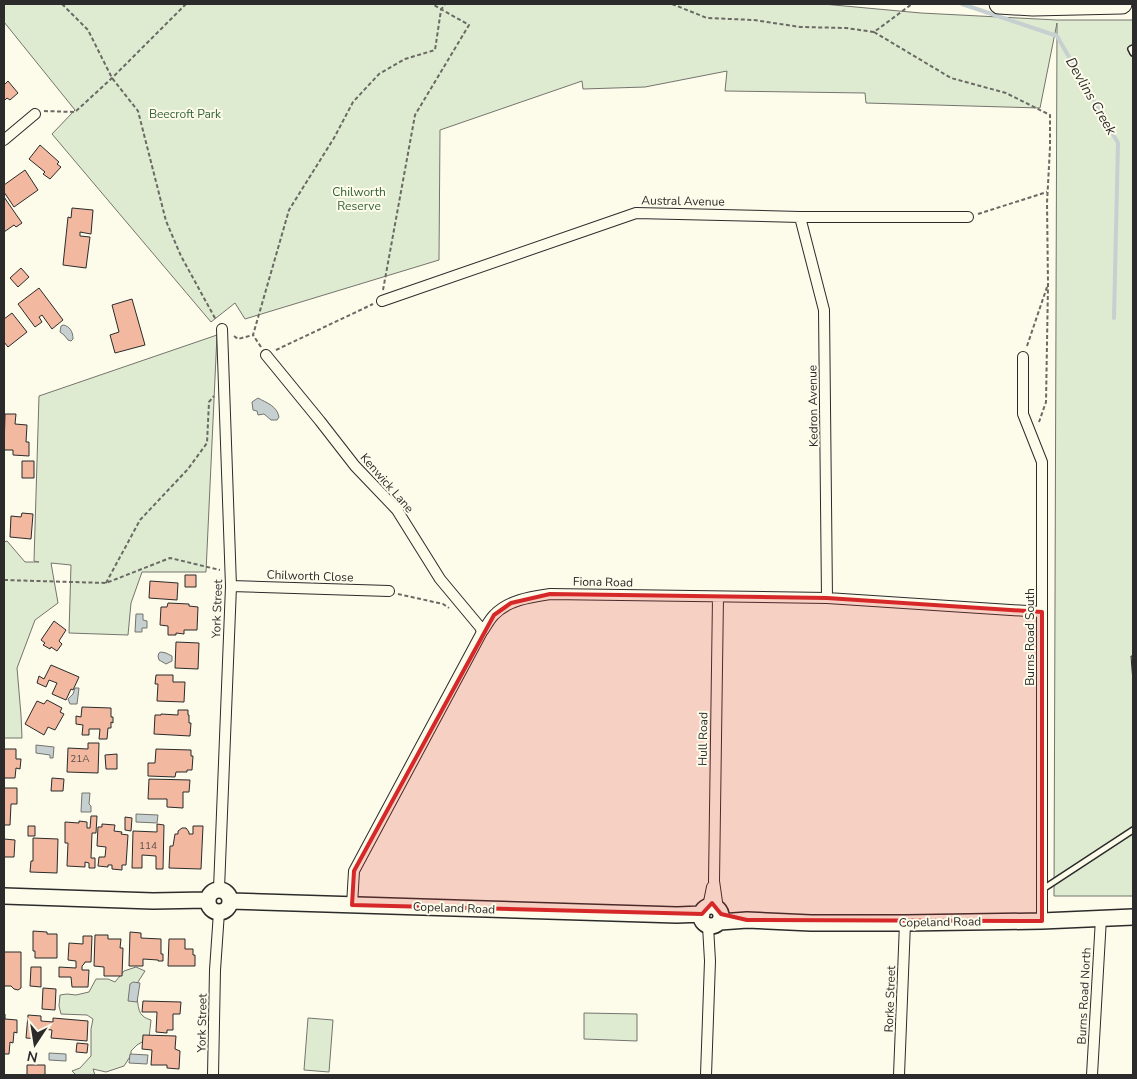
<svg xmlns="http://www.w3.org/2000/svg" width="1137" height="1079" viewBox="0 0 1137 1079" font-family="'Nunito Sans',sans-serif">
	<rect width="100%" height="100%" fill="#fdfbea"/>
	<!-- green -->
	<path fill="#deebd1" stroke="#74746e" d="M4,4H823L921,13L1057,20H1133V896H1054L1057,23L1040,108L866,103L865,93L725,91L727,71L645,87L583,89L582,81L440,130L439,260L245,319L235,303L211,322L52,134L75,110L4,22Z
		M217,335L206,572H142L131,603L128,635L69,633L71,565L51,563L58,603L35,620L17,668L21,715L22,738H4V542L7,541L25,562H39L34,561L39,396Z
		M136,967L145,971L136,985C138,994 136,1011 143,1016C145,1018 148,1019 151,1020L149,1038L137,1045L131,1051V1055L124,1066L106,1072L93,1069L95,1075H76L72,1071L80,1068L91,1056V1029L93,1019L87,1015L61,1014L59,1006L60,995L67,994L76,995L89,992L96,979H108L115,982L124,971Z
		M584,1013L637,1014V1041L584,1039Z
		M308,1018L333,1020L329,1072L304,1070Z"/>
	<!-- water -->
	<path fill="#c7d0d0" stroke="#74746e" d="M63,325C70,326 73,332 73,339L71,341L68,340L64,335L60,332L61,326Z
		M258,398C267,403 277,406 279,417L277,420H271L264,414L258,415L257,411L253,410L252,402Z
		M136,614H143V620L147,621V628H142V632H135Z
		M161,652L166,653L172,656V661L166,664L159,660L158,656L159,653Z
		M75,688H79L77,704H70L68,699L73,694Z
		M36,745L54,747L53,758H50V755L36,753Z
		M82,793H90L89,804L91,806V812H81Z
		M136,814L158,815L157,823L136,822Z
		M133,982L140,983L137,1002L128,1001L130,984Z
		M49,1053L66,1054V1061L49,1060Z
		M130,1054L148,1055L147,1064L129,1063Z"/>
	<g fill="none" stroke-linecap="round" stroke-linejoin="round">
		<!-- stream -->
		<path stroke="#c7d0d0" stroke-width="4" d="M962,4L1057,36L1118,143L1114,318"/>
	</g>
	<!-- building -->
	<path fill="#f2b8a0" stroke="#2b2b2b" d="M8,81L18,93L10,100L7,98L4,101V85Z
		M40,145L59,162L57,164L61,167L50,179L43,174L45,172L29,159Z
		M25,170L38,190L14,207L4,192V185Z
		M4,197L22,223L16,227L14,225L4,232Z
		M72,208L93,210L91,234L80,232V236L90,237L86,268L63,265L68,217L71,218Z
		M21,268L29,277L18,287L10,278Z
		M39,288L63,320L52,329L42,315L39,317L42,322L35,327L18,304Z
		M132,299L145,345L115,353L110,335L119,332L112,305Z
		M12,313L27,332L8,347L4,342V319Z
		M5,414H16L15,424L27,425L26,442H29V456L13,455V450H4Z
		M22,461H34V478H22Z
		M22,513L33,514L31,539L10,537L11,516L21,517Z
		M185,575H196V587H185Z
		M150,581L178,583L177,600L149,598Z
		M168,603L189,604V606L198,607L197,630H184V634L176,633V635H168V626L160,625L161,607H167Z
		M54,621L66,630L59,641L62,644L57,651L51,647L50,649L43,645L45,643L41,640Z
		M176,642L199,643L198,669L175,668Z
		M1131,656H1133V682Z
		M51,665L79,677L73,690L71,689L66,700L52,694L57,683L49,680L46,687L37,683L39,676L44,679Z
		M156,675H173V682H185L184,702L157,701L158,684H155Z
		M47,700L62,708L60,712L64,714L55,730L48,727L44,735L25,724L37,701L44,704Z
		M82,707L111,708V717H113V723L111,722V728H108L107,739H99L100,729H89V735H82L83,725L76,724V716L81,717Z
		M178,710H188V715H189V723H191L190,736L154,734L155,715H161V714L178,715Z
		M88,743H99L98,773L67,772L68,748L88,749Z
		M4,749H16V759H21L20,769L16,768L15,778H4Z
		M156,749L191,750V756H193L192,770H187V772H176L175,777L148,776V763H155Z
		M117,754V769H106L105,755Z
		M52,778L64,779L63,791H51Z
		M149,779L190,780L189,792H183V808L167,807V799H148Z
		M4,788H17V804H11L10,825H4Z
		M91,816H97L96,833H92L91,858H95V868H89V863L85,862V867L67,866L68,843H65V822L79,823V821L87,822V828H90Z
		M125,817L132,818L131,831L125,830Z
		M102,824L115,825L114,831L122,832L121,834L128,835L126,865H122V870L112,869V865H108V867L98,866L99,857H105L106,847L97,846L98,827H102Z
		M157,824L164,825L163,869H156V856L142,855V868H132L133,831L157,832Z
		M28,826H35V836H28Z
		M193,826H203L201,869L169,868L170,846H173L175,834H178V831L182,828H186L189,832V834H193Z
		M33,838L58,839L57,873L30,872L31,861H33Z
		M4,839L15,840L14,857H4Z
		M33,931L47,932V934H57V958H35V951H33Z
		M130,932L141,933V938L161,939V954H163V961H158V960L143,959V966H129Z
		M95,935H108V939H121L120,948H123L122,976H104V967L94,966Z
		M83,936H92L91,962H85L84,964L82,966V970H89L88,987H72L71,977H59V967L76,968V961L68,960L69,943L83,944Z
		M169,939H185V949H193V955H195V966H168Z
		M4,952H21V988L18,990L14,989L11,986H4Z
		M31,967H41V987L30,986Z
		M43,988L56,989L55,1010L42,1009Z
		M143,1001L181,1002L180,1014H173V1030H167V1033L156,1032L157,1012H142Z
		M4,1014H5V1019L17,1020V1033L14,1032L13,1043L10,1042L9,1054H4Z
		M28,1015L41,1016V1021L53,1022V1018L88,1021L87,1041L51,1038L52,1030L42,1029L41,1039L26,1038Z
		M143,1035L176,1036L175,1049L180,1051L179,1069L167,1068V1065H151L152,1050L142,1049Z
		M77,1043L88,1044L87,1053L76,1052Z
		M27,1065H45V1075H27Z"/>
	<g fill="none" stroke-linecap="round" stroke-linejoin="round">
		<!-- lane casing -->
		<g stroke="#2b2b2b" stroke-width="8">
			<path id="lane" d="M1133,48L1131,49L1133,53
				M1043,889L1133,830"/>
		</g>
		<!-- street casing -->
		<g stroke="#2b2b2b" stroke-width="12">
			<path id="street" d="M4,140L35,114
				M800,217L824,310L827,598
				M382,301L636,213L800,217H968
				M266,355L320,421L355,466L397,510L440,579L480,627L482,632
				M1023,357V414L1042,462V921
				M231,586L389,591
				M219,889L231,586L222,329
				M352,905L354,871L482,632C486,627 489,620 494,615C508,600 530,597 550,594L827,598L1042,612
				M708,907L712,887
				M718,909L714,881L718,597
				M213,1075L215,970L219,912
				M706,1075L710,961L708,926
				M899,1075L905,923
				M1092,1075L1101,918"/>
		</g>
		<!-- secondary casing -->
		<g stroke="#2b2b2b" stroke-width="18">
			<path id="secondary" d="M208 901a11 11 0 1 1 22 0a11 11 0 1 1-22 0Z
				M4,896L153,901L207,900
				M230,901L677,915L702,914
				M701 916a10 10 0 1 1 20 0a10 10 0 1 1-20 0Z
				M720,922L747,920L811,923H905L1042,921L1133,917"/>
		</g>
		<!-- highway casing -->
		<g stroke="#2b2b2b" stroke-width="21">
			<path id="highway" d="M999,4L1033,6L1122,4"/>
		</g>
		<!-- path -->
		<path stroke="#6a6964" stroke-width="2" stroke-dasharray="4 2.5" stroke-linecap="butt" d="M62,4L88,30L112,78L138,111L166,221L181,256L216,320
			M672,4L707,18L754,20L800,27L846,28L874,32L912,4
			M874,32L951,78L1006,93L1050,115V147L1047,203L1048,285L1046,402L1039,422
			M44,111L75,112L112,78L186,4
			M978,214L1047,192
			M383,290L415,115L469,25L432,4
			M234,336L238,339L253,335
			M1027,346L1047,287
			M261,347L253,335L289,210L334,138L353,102L379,74L405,59L435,50L441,10L445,4
			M276,350L373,304
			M4,580L106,583L170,558L220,570
			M106,583L140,520L188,469L207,443L209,402L214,396
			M398,594L443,604L449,608"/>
		<!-- lane -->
		<use href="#lane" stroke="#fdfbea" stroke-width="5"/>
		<!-- street -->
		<use href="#street" stroke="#fdfbea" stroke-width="10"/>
		<!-- secondary -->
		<use href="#secondary" stroke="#fdfbea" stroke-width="15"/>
		<!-- highway -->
		<use href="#highway" stroke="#fdfbea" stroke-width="19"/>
	</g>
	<!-- marked area -->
	<path fill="#d62828" fill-opacity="0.2" stroke="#d62828" stroke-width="4" stroke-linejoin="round" d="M550,594L827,598L1042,612V921L747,920L721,914L712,903L702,914L352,905L354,871L494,615L511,603Z"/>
	<g text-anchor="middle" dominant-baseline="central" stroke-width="4" stroke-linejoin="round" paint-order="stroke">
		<!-- number labels -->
		<g font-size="10" fill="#5d4e48">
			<text x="80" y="759">21A</text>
			<text x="148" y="846">114</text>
		</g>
		<!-- park labels -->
		<g font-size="12" fill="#34623c" stroke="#fdfbea">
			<text x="185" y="114">Beecroft Park</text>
			<text x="359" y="192">Chilworth<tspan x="359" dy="14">Reserve</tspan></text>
		</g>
		<!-- street labels -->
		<g font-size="12" fill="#2b2b2b" stroke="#fdfbea">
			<text transform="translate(683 201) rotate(1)">Austral Avenue</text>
			<text transform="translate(813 406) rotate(-91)">Kedron Avenue</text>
			<text transform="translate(387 483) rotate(49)">Kenwick Lane</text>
			<text transform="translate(310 576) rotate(2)">Chilworth Close</text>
			<text transform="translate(603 582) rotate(1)">Fiona Road</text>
			<text transform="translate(217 609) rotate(-88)">York Street</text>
			<text transform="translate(1030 637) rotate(-90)">Burns Road South</text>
			<text transform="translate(703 739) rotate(-89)">Hull Road</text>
			<text transform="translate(454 908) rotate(2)">Copeland Road</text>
			<text transform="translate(940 922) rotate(-1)">Copeland Road</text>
			<text transform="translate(1084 996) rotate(-87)">Burns Road North</text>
			<text transform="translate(890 999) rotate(-88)">Rorke Street</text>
			<text transform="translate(202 1023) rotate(-89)">York Street</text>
		</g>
		<!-- water labels -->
		<g font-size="14" font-style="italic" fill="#2b2b2b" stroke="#fdfbea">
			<text transform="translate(1091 96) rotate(60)">Devlins Creek</text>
		</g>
	</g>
	<!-- border -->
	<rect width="1137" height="1079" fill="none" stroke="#2b2b2b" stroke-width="10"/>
	<!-- north arrow -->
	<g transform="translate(35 1044) rotate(192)" stroke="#fdfbea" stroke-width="4" paint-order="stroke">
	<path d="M0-4L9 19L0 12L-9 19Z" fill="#2b2b2b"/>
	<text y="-8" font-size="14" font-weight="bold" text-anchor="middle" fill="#2b2b2b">N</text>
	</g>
</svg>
